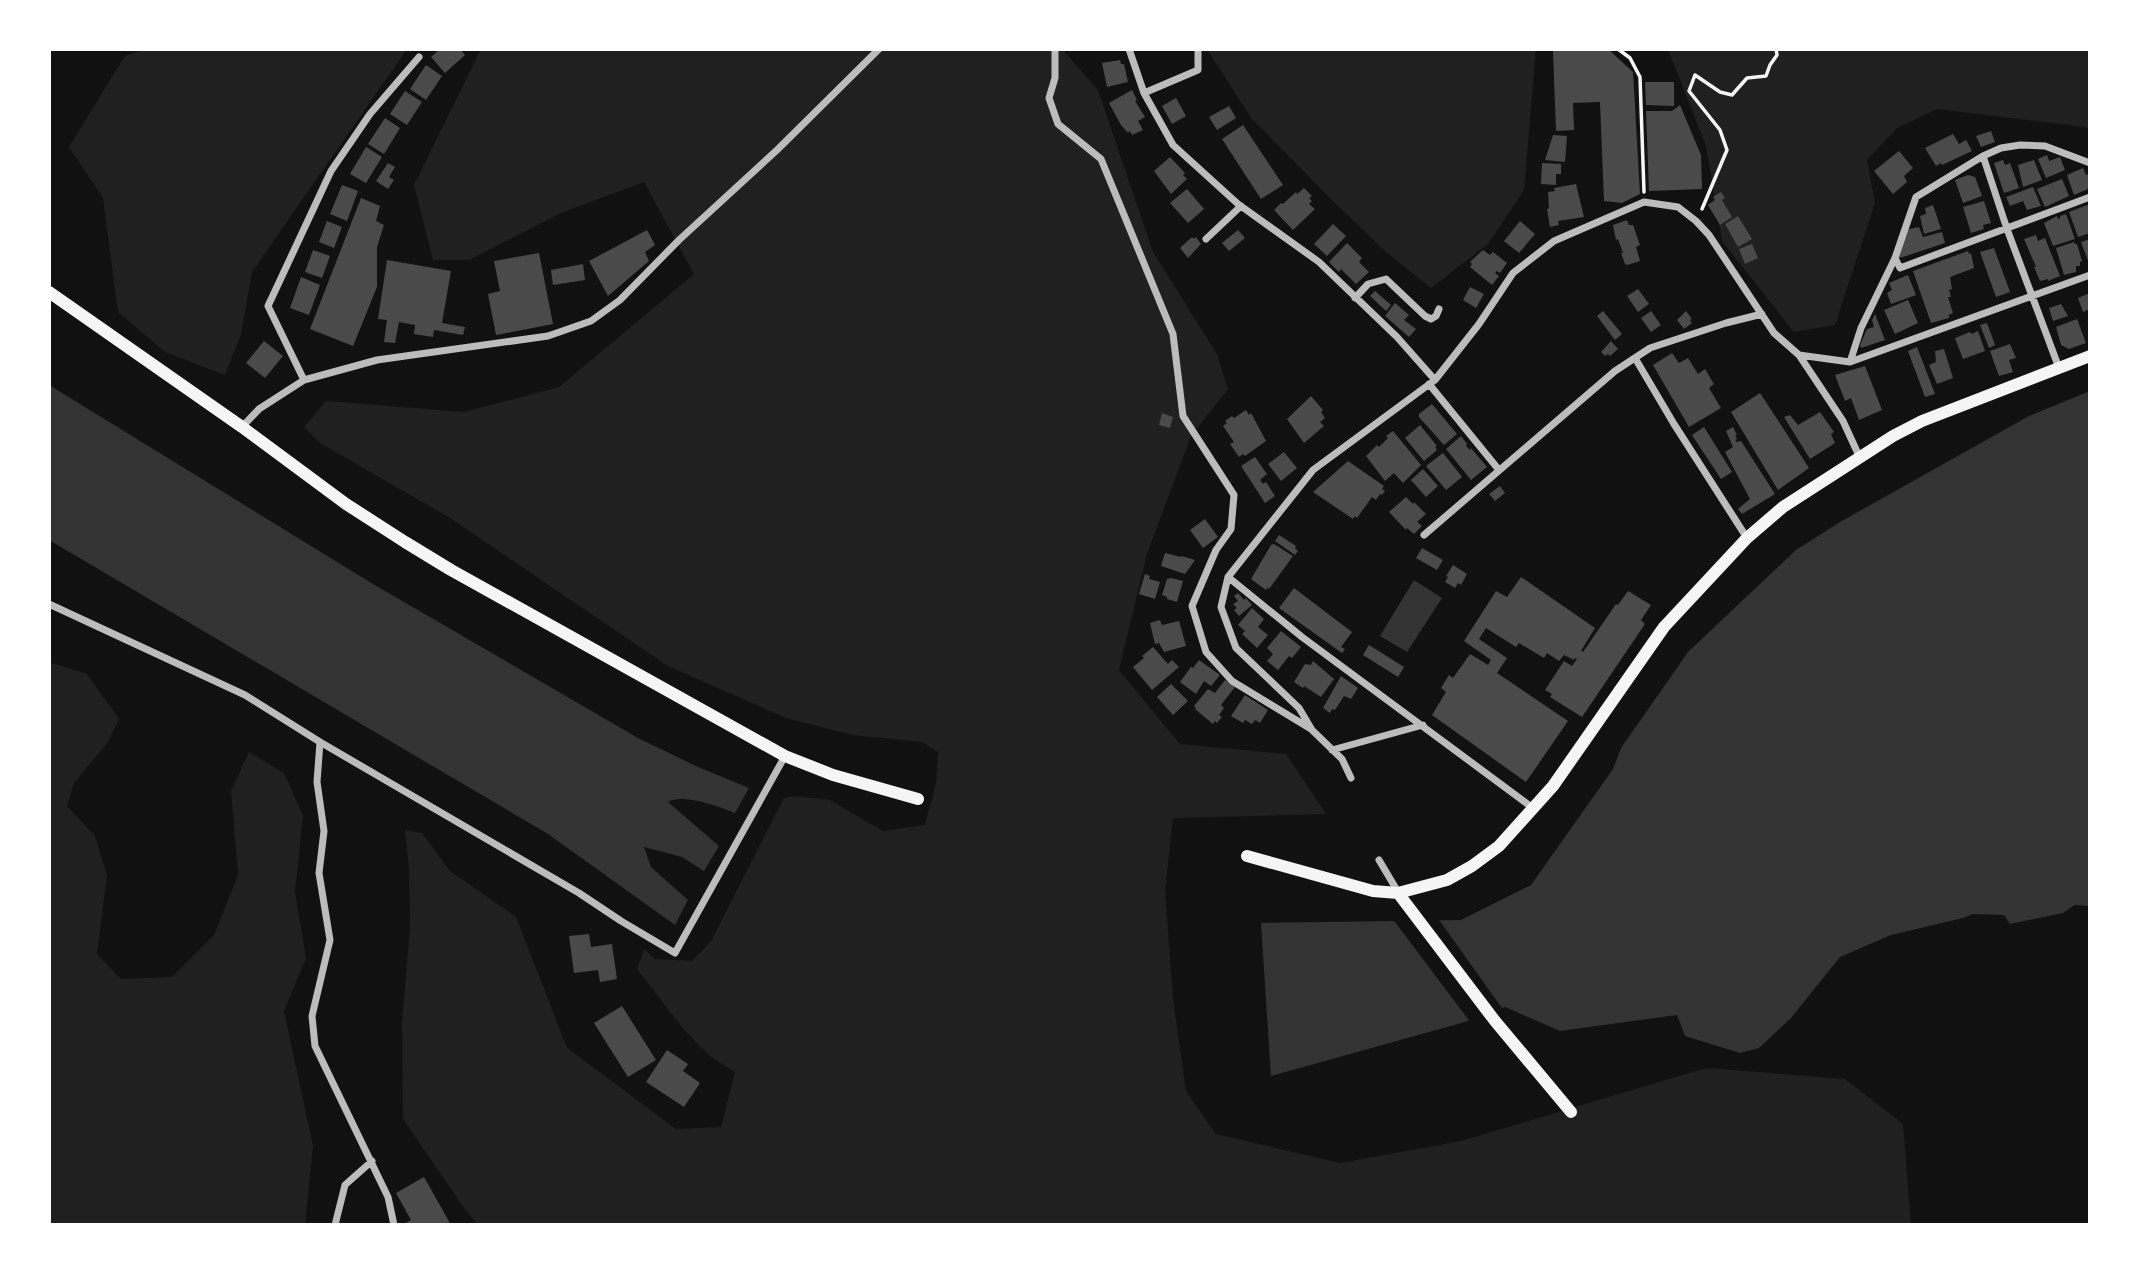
<svg xmlns="http://www.w3.org/2000/svg" width="2139" height="1274" viewBox="0 0 2139 1274" font-family="'DejaVu Sans',sans-serif">
	<rect width="100%" height="100%" fill="#111"/>
	<!-- green -->
	<path fill="#202020" d="M146,49H407L252,272L241,334L225,375L165,352L118,312L103,198L69,147L125,56Z
		M481,49H1062L1098,90L1153,252L1217,354L1228,389L1191,436L1147,554L1119,670L1180,744L1286,754L1326,814L1173,818L1165,890L1173,999L1186,1091L1216,1134L1340,1163L1461,1141L1706,1068L1845,1079L1903,1124L1911,1225H478L464,1208L403,1119L402,1023L410,926L409,869L405,830L422,833L450,871L516,917L567,1048L676,1129L721,1127L735,1072C726,1066 716,1061 708,1054C680,1029 660,997 637,969L644,949L655,959L692,961L711,941L784,798L795,796L830,800L883,831L925,825L936,783L938,752L922,742L852,735L786,718L668,666L450,518L320,443L304,427L326,401L464,412L559,387L694,274L644,182L561,213L469,260H433L414,185Z
		M1207,49H1536L1524,190L1488,244L1431,288L1386,252L1335,203L1251,118Z
		M1668,49H2090V129L2085,127L1937,109L1897,128L1867,160L1875,203L1835,325L1794,332L1722,241L1706,146Z
		M49,662L87,674L119,719L108,742L74,783L67,806L95,836L107,875L97,954L121,979L172,977L214,935L238,875L231,791L249,752L284,773L303,816L295,892L306,958L284,1011L313,1146L305,1225H49Z"/>
	<!-- water -->
	<path fill="#333" d="M49,385L373,584L638,738L698,767L749,788L735,813C719,807 684,793 668,802L719,846L704,871L682,857L644,847L651,867L688,900L675,925L548,834L49,540Z
		M2090,391V906L2075,905L2063,913L2010,924L2004,915L1973,914L1963,918L1891,935L1840,957L1791,1018L1759,1048L1740,1053L1685,1036L1677,1015L1560,1031L1505,1007L1465,1022L1271,1076L1261,923L1461,920L1531,885L1613,769L1621,748L1688,652L1796,550L1840,522L2029,416Z
		M1414,580L1442,598L1407,652L1380,636Z"/>
	<!-- pier -->
	<path fill="#111" d="M1437,917L1504,1011L1471,1023L1395,922L1389,918Z"/>
	<!-- building -->
	<path fill="#4a4a4a" d="M440,49H460L465,55L445,73L431,57Z
		M1555,49H1608L1633,72L1640,194L1622,203L1604,201L1600,102L1573,103L1574,130L1556,131L1553,51Z
		M1120,60L1121,64H1124L1128,82L1107,87L1102,63Z
		M426,65L442,76L426,100L410,89Z
		M1645,82H1674V106L1646,105Z
		M1132,90L1137,100L1135,101L1145,117L1138,121L1143,130L1132,135L1130,131L1128,133L1121,125L1109,103Z
		M405,91L422,102L407,125L390,114Z
		M1176,98L1186,116L1172,124L1162,106Z
		M1680,105L1701,155L1702,189L1649,191L1646,111H1672Z
		M1229,106L1236,118L1217,130L1209,117Z
		M385,118L400,128L384,154L368,144Z
		M1243,125L1283,185L1261,199L1222,139Z
		M1991,131L1995,142L1981,147L1976,136Z
		M1953,134L1959,144L1966,140L1972,151L1942,165L1941,163L1936,166L1925,148Z
		M1553,135L1567,136L1565,162L1545,160Z
		M366,147L382,157L366,183L350,174Z
		M1899,151L1913,168L1904,176L1907,182L1893,194L1874,171Z
		M2047,155L2049,161L2060,157L2065,170L2046,178L2038,159Z
		M1170,157L1185,173L1183,175L1187,179L1171,194L1154,171Z
		M2003,160L2005,165L2010,163L2019,188L2004,193L1994,163Z
		M2034,160L2042,180L2023,187L2018,165Z
		M388,163L395,167L389,177L394,180L388,189L376,181Z
		M1542,163L1561,164V174H1556V185L1541,184Z
		M2083,168L2086,175L2090,174V188L2074,195L2067,175Z
		M1968,175L1975,177L1982,196L1963,203L1955,180Z
		M2062,179L2069,196L2045,207L2037,189Z
		M1576,184L1584,217L1558,221L1559,225L1550,227L1547,209L1549,208L1548,192L1555,191L1554,188Z
		M342,185L358,191L347,221L330,214Z
		M2033,187L2041,206L2027,210L2023,201L2010,206L2006,197Z
		M1304,188L1312,196L1309,198L1312,201L1309,204L1315,209L1293,230L1274,210L1281,203L1283,204L1296,192L1297,194Z
		M1187,189L1204,209L1188,223L1170,203Z
		M1721,192L1725,198L1722,200L1732,217L1720,225L1708,205L1715,200L1713,197Z
		M361,198L380,206L376,221L384,225L377,247V287L353,346L310,329Z
		M1984,201L1991,223L1983,225L1984,229L1971,233L1963,207Z
		M2090,204V233L2078,237L2069,212Z
		M1933,205L1941,229L1924,234L1920,216L1926,214L1925,208Z
		M2066,214L2075,239L2053,246L2044,223L2057,216L2058,219L2060,218V216Z
		M1738,216L1752,239L1738,247L1725,224Z
		M1627,220L1629,225H1633L1640,245L1636,247L1640,261L1627,265L1625,264L1621,253H1623L1618,239L1616,240L1613,225Z
		M327,221L342,227L334,248L319,242Z
		M1520,221L1535,234L1519,253L1504,241Z
		M1333,224L1346,236L1327,256L1314,244Z
		M1919,227L1923,237L1942,232L1945,243L1900,258L1898,254L1909,229Z
		M647,230L655,245L645,252L649,261L608,296L589,261Z
		M1238,230L1245,238L1229,251L1222,243Z
		M2036,235L2038,241L2045,238L2060,276L2048,281V279L2040,281L2034,267H2036L2024,239Z
		M1192,237L1194,239L1196,237L1201,244L1188,258L1180,248Z
		M2090,239V266L2081,242Z
		M2074,242L2075,244H2077L2082,261L2080,262V266H2076V272L2064,275L2056,248Z
		M1347,243L1362,258L1359,262L1369,272L1356,284L1341,269L1339,272L1329,262Z
		M1752,244L1758,258L1745,264L1739,249Z
		M1994,248L2010,292L1996,297L1980,252Z
		M313,250L330,256L322,278L305,272Z
		M1483,250L1490,255L1493,252L1507,263L1500,273L1497,271L1495,273L1499,276L1492,285L1470,267L1472,264L1470,262Z
		M1968,251L1969,254L1971,253L1974,268L1950,277L1952,289L1949,290L1951,297H1948L1953,313L1949,315V318L1931,323L1913,271Z
		M539,253L553,324L496,335L488,294L500,291L494,261Z
		M387,260L451,271L442,323L465,327L463,335L434,330L433,337L414,334L415,325L399,322L395,343L384,342L387,320L378,319Z
		M583,264L585,280L553,285L551,270Z
		M1908,275L1916,295L1891,304L1887,293L1892,290L1889,283Z
		M301,277L320,285L309,315L290,308Z
		M1470,287L1484,294L1476,308L1463,300Z
		M1638,289L1649,304L1638,312L1627,296Z
		M1375,291L1391,305L1386,311L1370,296Z
		M2090,293V309L2083,312L2078,298Z
		M1908,300L1918,323L1895,334L1884,310Z
		M1395,303L1409,315L1404,320L1416,329L1409,337L1385,316Z
		M2061,304L2068,316L2053,321L2049,308Z
		M1603,311L1622,334L1615,340L1597,316Z
		M1651,311L1661,325L1651,332L1641,318Z
		M1686,311L1692,319L1690,320L1692,323L1684,329L1677,320Z
		M1875,314L1885,340L1861,348L1860,345L1867,329L1874,327L1872,320Z
		M2077,319L2086,343L2069,349L2061,345L2056,327Z
		M1987,323L1995,345L1989,348L1980,325Z
		M1978,331L1985,351L1963,359L1955,338L1970,332L1972,334Z
		M264,341L283,356L265,378L246,363Z
		M1611,341L1618,349L1610,356L1608,354L1605,356L1601,352Z
		M2010,344L2016,358L2009,360L2013,372L1999,376L1990,351Z
		M1917,347L1935,394L1925,397L1908,351Z
		M1944,349L1953,378L1937,384L1929,365L1936,362L1935,351Z
		M1672,353L1679,363L1688,358L1698,374L1705,369L1714,384L1709,388L1721,408L1689,427L1653,365Z
		M1865,366L1882,410L1859,420L1851,398L1845,401L1835,375Z
		M1760,393L1809,468L1778,490L1731,412Z
		M1311,396L1323,410L1321,412L1325,418L1320,422L1324,426L1304,443L1287,419Z
		M1432,404L1457,434L1444,445L1419,417V414Z
		M1246,410L1249,415L1251,413L1266,441L1245,456L1243,454L1239,457L1230,444L1234,442L1223,426L1227,423L1225,421L1232,416L1234,418Z
		M1820,412L1834,432L1831,434L1835,443L1810,459L1784,417L1790,415L1798,425Z
		M1162,413L1173,417L1170,428L1159,425Z
		M1420,425L1437,446L1435,447L1437,450L1424,461L1405,438Z
		M1704,427L1732,472L1721,479L1692,435Z
		M1733,427L1737,435H1735L1737,439L1735,440L1737,442L1741,441L1775,494L1742,514L1738,509L1750,499L1725,452L1733,447L1726,431Z
		M1393,431L1421,465L1403,483L1394,473L1385,481L1366,456L1377,445L1379,447L1388,438L1386,436Z
		M1461,436L1467,444L1466,446L1470,450L1471,448L1487,467L1471,480L1446,449Z
		M1284,452L1297,468L1281,481L1268,464Z
		M1443,453L1462,477L1446,490L1426,466Z
		M1255,457L1267,474L1260,480L1263,484L1266,482L1275,496L1265,503L1241,466Z
		M1348,461L1384,486L1382,489L1385,491L1382,495L1380,494L1376,500L1372,497L1357,518L1355,516L1353,519L1313,492Z
		M1423,469L1438,486L1426,497L1411,480Z
		M1500,486L1505,493L1495,501L1489,494Z
		M1406,497L1413,504L1414,502L1426,514L1417,522L1422,526L1414,534L1407,528L1406,530L1389,512Z
		M1205,519L1218,537L1203,548L1190,530Z
		M1279,535L1296,546L1295,548L1298,551L1295,555L1275,541Z
		M1274,544L1293,556L1269,589L1268,587L1266,590L1251,579L1271,545Z
		M1422,548L1443,560L1437,570L1416,558Z
		M1165,553L1181,557L1182,556L1195,560L1185,574L1161,566Z
		M1453,565L1467,574L1461,585L1458,583L1455,588L1445,582L1448,577L1446,576Z
		M1145,574L1150,576L1149,579L1160,582L1155,599L1139,594Z
		M1521,577L1595,628L1581,651L1583,652L1616,604L1618,605L1628,591L1651,605L1641,620L1645,624L1582,717L1550,697L1552,694L1545,690L1564,661L1572,666L1577,659L1575,658L1574,660L1564,655L1559,661L1547,653L1544,658L1519,643L1516,647L1486,628L1479,639L1507,658L1497,673L1568,721L1526,782L1432,715L1446,692L1441,688L1449,675L1453,678L1470,654L1488,665L1491,660L1464,641L1496,591L1507,597Z
		M1171,578L1183,581L1177,602L1167,599V597L1162,595L1167,579Z
		M1294,588L1352,632L1341,647L1345,649L1342,653L1279,608Z
		M1238,593L1244,600L1246,598L1252,605L1239,616L1234,610L1237,608L1233,604L1238,601L1234,596Z
		M1252,608L1264,619L1258,627L1268,635L1257,648L1242,634L1245,631L1238,625Z
		M1160,620L1162,625L1179,621L1186,646L1164,652L1159,643L1155,644L1150,623Z
		M1281,631L1301,647L1292,658L1289,656L1278,670L1267,661L1273,654L1267,648Z
		M1369,645L1404,667L1398,677L1363,655Z
		M1153,647L1168,664L1172,660L1179,667L1152,690L1133,667L1144,658L1142,656Z
		M1199,660L1220,675L1211,686L1204,681L1196,694L1180,682L1191,667L1193,668Z
		M1313,661L1334,679L1321,697L1304,686L1303,688L1294,682L1305,664L1311,665Z
		M1341,676L1358,688L1351,699L1344,696L1335,710L1332,709L1330,713L1323,708Z
		M1225,680L1235,687L1221,705L1224,708L1219,715L1222,717L1217,723L1215,721L1213,724L1195,709L1196,708L1194,706L1208,689L1215,693Z
		M1171,684L1188,701L1173,715L1157,697Z
		M1245,695L1268,710L1260,723L1255,720L1252,724L1245,720L1243,723L1231,716Z
		M589,934L591,947L612,944L617,979L600,982L598,970L574,973L569,936Z
		M622,1006L656,1060L628,1077L594,1023Z
		M667,1050L688,1064L683,1071L700,1083L684,1107L646,1082Z
		M424,1177L451,1225H402L411,1220L396,1193Z"/>
	<g fill="none" stroke-linecap="round" stroke-linejoin="round">
		<!-- path -->
		<path stroke="#f5f5f5" stroke-width="3.5" d="M1618,49L1630,58L1640,77L1644,192
			M1702,209L1727,150L1720,130L1689,91L1695,75L1720,92L1732,95L1747,78L1766,76L1770,65L1777,55L1776,49"/>
		<!-- minor -->
		<path stroke="#bcbcbc" stroke-width="7" d="M1055,49V78L1049,98L1058,124L1101,159L1173,334L1183,416L1234,495L1231,529L1216,550L1192,606L1206,652L1232,681L1311,729
			M1129,49L1144,93L1173,145L1238,204L1319,262L1397,337L1435,380
			M1144,93L1198,70V49
			M1983,156L2007,229L2059,368
			M1206,239L1241,206
			M1895,258L1900,268L2090,197
			M1355,298L1368,284L1386,279L1425,316L1431,319L1436,316L1439,309
			M1799,355L1850,362L2090,275
			M1635,358L1674,424L1747,538
			M1850,362L1861,328L1895,258L1916,197L1983,156L2001,148L2020,145L2045,146L2090,163
			M304,380L268,306L331,171L370,114L419,57
			M1429,384L1499,470
			M242,427L259,409L304,380L377,360L548,336L591,321L620,300L679,240L777,150L879,49
			M1424,535L1615,371L1650,348L1726,323L1762,314
			M1228,577L1302,637L1533,808
			M49,604L245,695L320,742L579,893L621,921L675,953L785,756
			M320,742L317,782L324,831L319,873L330,940L312,1016L315,1046L388,1197L394,1225
			M1332,750L1423,725
			M1351,778L1342,759L1312,730L1299,708L1236,648L1221,607L1228,577L1313,470L1435,380L1479,324L1513,273L1554,241L1644,202L1678,207L1696,221L1709,235L1774,333L1799,355L1843,421L1860,458
			M1379,860L1398,892
			M335,1225L345,1185L372,1161"/>
		<!-- primary -->
		<path stroke="#f5f5f5" stroke-width="12" d="M1398,893L1447,880L1472,866L1499,846L1553,786L1664,627L1747,538L1783,507L1893,436L1922,421L2090,356"/>
		<!-- trunk -->
		<path stroke="#f5f5f5" stroke-width="12" d="M49,292L242,427L346,504L405,542L451,570L785,756L833,775L918,799
			M1247,856L1373,891L1398,893L1495,1021L1571,1112"/>
	</g>
	<!-- border -->
	<rect width="2139" height="1274" fill="none" stroke="#ffffff" stroke-width="102"/>
</svg>
